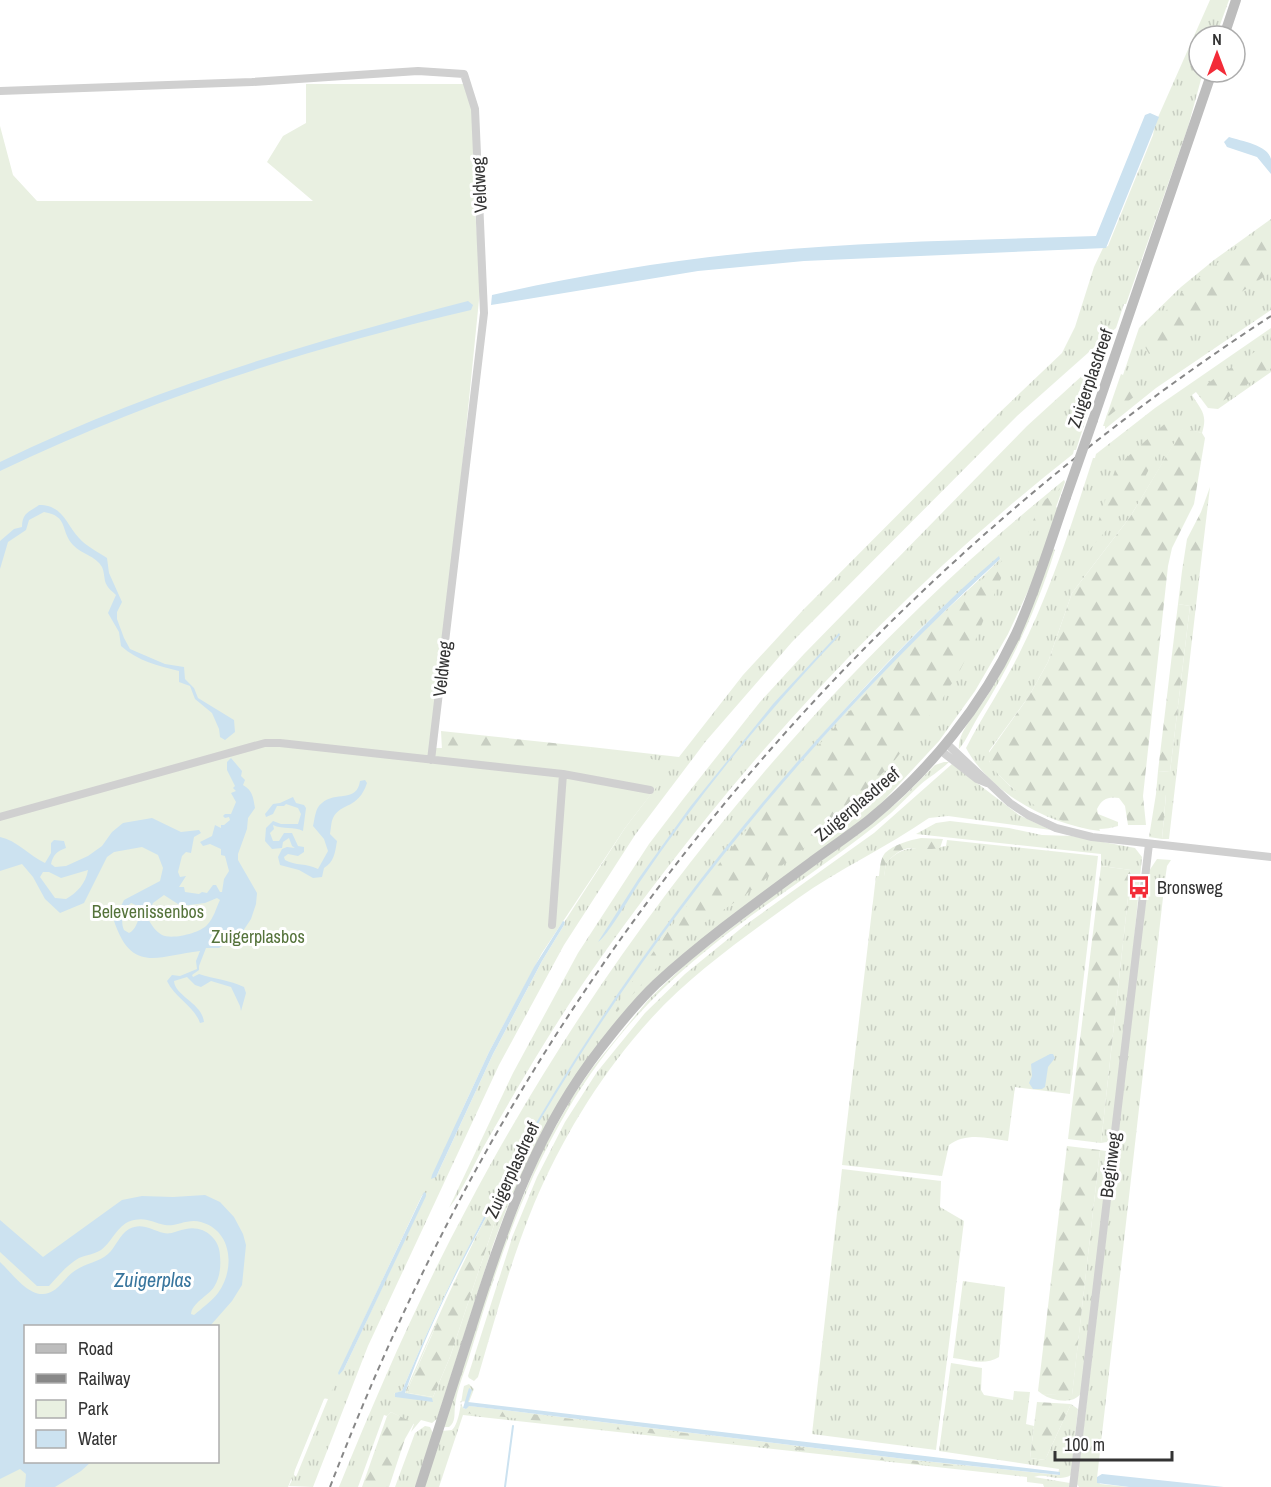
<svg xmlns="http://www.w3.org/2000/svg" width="1271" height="1487" viewBox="0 0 1271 1487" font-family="'Archivo Narrow',sans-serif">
	<defs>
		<pattern id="grass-tufts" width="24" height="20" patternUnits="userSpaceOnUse" patternTransform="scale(1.5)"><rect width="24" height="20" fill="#e9f0e1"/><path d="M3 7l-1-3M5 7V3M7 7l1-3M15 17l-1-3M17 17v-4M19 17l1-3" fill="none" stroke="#c8cec2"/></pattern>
		<pattern id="forest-firs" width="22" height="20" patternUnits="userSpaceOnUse" patternTransform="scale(1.5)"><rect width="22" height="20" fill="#e9f0e1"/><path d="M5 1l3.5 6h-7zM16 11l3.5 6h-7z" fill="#c8cec2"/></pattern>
	</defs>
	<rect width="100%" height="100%" fill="#fff"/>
	<!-- grass -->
	<path fill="url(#grass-tufts)" fill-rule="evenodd" d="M1210,0H1229L1216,36H1199V72H1203L1188,127L1126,304H1124L1116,328L1017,416L792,642L706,741L635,835L564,945L499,1065L368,1346L313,1487L289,1486L292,1480L218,1326L0,1169L430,1167L489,1052L464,1104L436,1177L493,1054L542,961L564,925L565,921L625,828L657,786L589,769L591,747L679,757L743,675L803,610L999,413L1062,353L1075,327L1094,267L1103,248L1108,246L1153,135L1155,124ZM426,1194L344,1369L341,1368L422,1195ZM303,1394L328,1399L296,1477L294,1475Z
		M1271,219V310L1156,388L1105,429V426H1103L1121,374L1123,375L1139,328L1181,287L1214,260Z
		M1271,328V372L1218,409L1208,408L1196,392L1192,395C1201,410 1208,414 1202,433L1183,429L1130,517L1072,593L1048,662L1029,696L989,751V761L999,775L1011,787L1067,822L1099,828L1100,831C1050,825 991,794 966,748C983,715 1004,685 1020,652C1051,590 1072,523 1093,458H1095L1096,454L1155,408Z
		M1107,353L1076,450H1074L1073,454C884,603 723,781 586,979C551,1030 519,1085 488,1139C475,1161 464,1189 449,1208L513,1073L578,953L649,844L684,798L760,702L804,654L1027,426Z
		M1064,480L1065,482L1056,507L1058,508L1035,576L1008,634L975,691L939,741L876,809L663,973L541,1133L508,1205L493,1245L437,1419L432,1423L421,1420L411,1432L414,1424L391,1412L387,1416L384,1415L358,1487H339C378,1391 419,1297 468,1206C586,983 740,780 922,605C967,561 1015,520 1064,480ZM1001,558C978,582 953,603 929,626C885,669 843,715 801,761C683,893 573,1050 491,1207C460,1267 433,1328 406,1390L405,1394L408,1395L394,1394L402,1391C502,1152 641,939 813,745C869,682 934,608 1001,558ZM507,1186L450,1357L433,1397L408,1393L407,1391L430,1338Z
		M1053,549L1055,550C1037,609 1011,665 978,717C971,728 967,740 959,749C957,732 980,708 989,693C1017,649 1034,597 1053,549Z
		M1182,571H1200L1169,839H1162L1166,795L1156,794L1158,771L1170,772L1190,606L1178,604Z
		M944,762H949C940,771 929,777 920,785C910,794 901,804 891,813C834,861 770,899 713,945C655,991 604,1047 567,1111C522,1187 496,1270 470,1354C465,1371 457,1389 455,1406C454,1414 456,1422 449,1427H443L502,1247L542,1151L573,1096L593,1067L649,999L689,961L780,890L864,830L900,800L935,765Z
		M952,764L1019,815L1051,830L948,816L929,818C887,847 839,869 797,899C743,938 684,979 641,1030C596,1082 561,1141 534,1204C511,1260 495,1319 478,1377L474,1381L469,1378L468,1376L513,1235L537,1177L565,1122L597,1072L645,1013L685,974L744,926L874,833Z
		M950,821L1009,828L1042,835L1072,836L1135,848L1142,857L1130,983L1111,1138L1107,1142L1101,1143L1131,870L1101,866V854L916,834L936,823Z
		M947,840L1098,856L1070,1094L1015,1087L1008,1141C988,1138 966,1132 949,1145L942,1176L842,1165L876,876H884L886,863C907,840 921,852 946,846Z
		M1157,859L1171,860L1167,866L1165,880L1097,1478L1100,1484L1129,1487H1079L1077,1484L1149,871Z
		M1100,1150L1106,1151L1109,1157L1081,1393C1074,1405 1052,1401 1042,1394L1072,1395Z
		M842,1169L941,1181L940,1207L964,1221L936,1450L812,1434Z
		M963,1281L1005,1287L999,1357C985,1366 968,1360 953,1358Z
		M951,1363L982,1368L981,1390L984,1395L1013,1400L1014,1391L1030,1392L1026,1424L1034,1426L1030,1458L1045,1460L1071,1404L1078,1409L1071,1475C1058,1483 1046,1472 1034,1477L1070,1483L1069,1487H1044L1043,1484L1027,1482V1477L463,1415L439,1487H424L442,1431L452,1430C460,1423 461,1399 464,1386L469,1384L474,1389L469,1402L460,1401L463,1408L466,1409L468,1406L495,1409L905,1459L1058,1475L1059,1469L939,1451Z
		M425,1426L430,1427L433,1433L415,1487H395L415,1433Z"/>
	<!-- forest -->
	<path fill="url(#forest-firs)" d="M1271,224V272L1149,354L1140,338L1192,283L1233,251Z
		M1271,341V368L1223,401C1212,406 1202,400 1196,391Z
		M1123,381L1141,387L1143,390L1106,418C1111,405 1116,394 1123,381Z
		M1169,420L1171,427L1133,500L1089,550L1116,467Z
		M1183,428L1202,433L1205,438L1194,504L1172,548L1168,566L1143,796L1146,825H1128L1125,806L1119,798C1108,796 1102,799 1097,809L1098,814L1118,822V826C1078,839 1032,807 1005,781C997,773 988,765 988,754L1029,696L1048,662L1072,593L1130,517Z
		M1210,487L1200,571H1182L1187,539L1201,512Z
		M1060,488L1045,522L1029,535L1028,532L1041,503Z
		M1003,560L1007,564L974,643L960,670L941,701L891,765L809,844L744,896L692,931L676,946L617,1012L614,1009C688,898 771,794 863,697C908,649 955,605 1003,560Z
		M1178,604L1190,606L1170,772L1158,771Z
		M441,731L591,747L589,769L442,750Z
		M1156,794H1166L1162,839L1149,837Z
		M921,838L943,839L940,848C916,853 909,838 886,863L884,877L879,876C880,869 880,859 885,853C893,845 910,840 921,838Z
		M1101,866L1131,870L1101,1143L1068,1139Z
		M1067,1146L1100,1150L1072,1396L1042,1394L1038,1391Z
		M505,1185L507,1186L450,1357L433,1397L408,1393L407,1391L450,1294Z
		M1037,1402L1071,1404L1045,1460L1030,1458Z
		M468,1406L853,1454L1016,1472L1018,1475C833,1456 649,1431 464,1413Z
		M391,1412L414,1423L405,1439L389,1487H362L387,1416Z"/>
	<!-- park -->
	<path fill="#e9f0e1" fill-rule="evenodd" d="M306,84H465L473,97V188L481,280L434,748H584L675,763L625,828L542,953L489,1052L432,1175L431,1179L422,1195L338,1373C336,1382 332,1395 324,1399L288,1487H0V126L13,175L37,201H313L267,162L283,136L306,123ZM26,1326H218V1462H26Z"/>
	<!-- water -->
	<path fill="#cce2f0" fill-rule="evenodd" d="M1150,113L1159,117L1106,248L804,261L698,271L491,305L492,295C576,276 670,260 756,252C869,241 983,240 1096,236L1145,115Z
		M1229,137C1241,141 1268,145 1271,159C1271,163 1271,169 1271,174L1257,157L1227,147L1224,142Z
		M468,301L473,305L471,310C309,348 149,399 0,471V462C149,389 308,343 468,301Z
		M39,505C63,505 66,524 79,538C86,546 98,552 107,558L109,573L122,602L117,612V619L124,638L130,649L165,664L184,667L185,679L194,688L198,698L234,720L235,732L225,740L220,737L219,729L212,713L195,699L190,686L179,682V671C158,666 138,661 121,646L119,632L108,613L116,595C112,591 107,588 105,581C104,576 104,571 102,567C96,556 81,554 73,545C60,531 69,516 44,512L29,520L26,530L8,542L0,569V541L14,529L22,527C22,513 29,512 39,505Z
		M999,556L1000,559C804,739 633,948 505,1182C468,1250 430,1320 405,1393L432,1398L433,1402L395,1397V1393L402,1391C507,1139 659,910 844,710C893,657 944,602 999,556Z
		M839,633L840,635C767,712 699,794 639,883C632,894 606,938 598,942L639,878L690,807L773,704Z
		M231,758L242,771L241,776L245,780L243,785C253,791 253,797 255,808L248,818L247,829L238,854V860L257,893L256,904L251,919L241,934L219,948H206L199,966V970L192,975L193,977L199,974C214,979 230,980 244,987L246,993L241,1011L240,1006L231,987L211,981L201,987L195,985L187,977L174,981C175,996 202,1003 204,1022L200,1023C194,1006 175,998 167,981L172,975L180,976L197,969L196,961L200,951C157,956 132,974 114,921L124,900L160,881L163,868L158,855L142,847L114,852L107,857L84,903L60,913L45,899L33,877L22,864L0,871V837C16,840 30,856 45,863L51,853V843L54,840L64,841L66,848C57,851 53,855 51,864L55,867L66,866L88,856L102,846L112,832L123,823L152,818L181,832L199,830L201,833L194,837L191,853L186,852L182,856L178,872L180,877L186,876L179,887H184L185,892L199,894L202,892L207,893L213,885H216L220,892H222L224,879L229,871L225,856L221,855V849L210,844L203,846L200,842L212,836L215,825L221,828V825H224L230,820L229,817L225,818L223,816L225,814H231L236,802L231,793L236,791L233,788L235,786L227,770V762ZM88,870C86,883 77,893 66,899L55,898L40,877L43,872H49L61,878ZM164,895L181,906L205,903L217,898L220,900C216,908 214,918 207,925C200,933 172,940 162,935C155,931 151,924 147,917L153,903ZM131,903L138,906C141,915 137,929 129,933L124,930C120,921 123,909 131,903Z
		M365,780L367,783C358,810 341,802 333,818C331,822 331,829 330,834L337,841C335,853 334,862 324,868L322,877L313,878L299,870L280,865L278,857L282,849L287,847L295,848L292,846L289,838L283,842L282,848L272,849L265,841L266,828L273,821L281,824H298L301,814L298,808L286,804L284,806H277L273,814L266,817L265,814L273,804L280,803L293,797L296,803L304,805L306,808L303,831C294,826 283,830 273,825L274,829L270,833L273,841H279L284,833H292L298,846L304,847V852L298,856L288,854L284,857L285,860C295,866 307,863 318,869L328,851L324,839L313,826C315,818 315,808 322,803C335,791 357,803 360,781Z
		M563,921L565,922L564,925L542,961L493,1054L436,1177L431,1179L432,1175L489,1052L534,967Z
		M1050,1054H1053L1055,1058L1048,1067L1045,1087L1042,1089H1033L1029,1083L1032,1076L1031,1064Z
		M424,1192L426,1193V1196L344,1369L339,1375L338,1373Z
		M205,1195L220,1202L234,1217L243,1234L246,1245L242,1285L232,1301L210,1326H26V1462H91L81,1471L55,1487H25L26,1474L20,1469L0,1479V1262C11,1272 27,1295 43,1294C59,1293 64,1277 76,1270C86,1263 99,1262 108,1254C116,1247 119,1235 129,1229C142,1222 151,1230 164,1233C170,1235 179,1230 186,1229C203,1225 220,1238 220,1256C221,1266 220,1278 214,1287C208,1296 192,1303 191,1314L194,1315C202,1308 211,1302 218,1293C235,1270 233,1231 201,1222C188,1218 176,1227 165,1225C154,1223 147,1217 134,1220C118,1223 113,1241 101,1250C95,1254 86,1255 79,1258C67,1265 58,1276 49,1286H37L0,1252V1220L43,1257L122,1200L142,1196L173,1197Z
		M469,1388L472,1390L468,1402L1060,1472V1475L905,1459L495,1409L469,1406L466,1409L463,1408Z
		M1102,1474L1224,1487H1129L1097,1483V1477Z"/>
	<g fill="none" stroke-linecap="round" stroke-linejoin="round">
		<!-- stream -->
		<path stroke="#cce2f0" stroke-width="2" d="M505,1487L513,1426"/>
		<!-- minor -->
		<path stroke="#d0d0d0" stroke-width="8" d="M0,91L252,82L418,71L464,74L475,109L484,313L431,760
			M946,743L1010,803L1028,815L1056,828L1092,837L1271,857
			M940,750L977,779L987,783
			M0,817L265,743H280L563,774L650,790
			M552,925L563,774
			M1073,1487L1149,844"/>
		<!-- secondary -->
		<path stroke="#bdbdbd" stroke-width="10" d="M1224,36L1236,0
			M1093,420L1212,72
			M420,1487C439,1429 457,1371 476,1313C506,1219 539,1127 600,1049C617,1027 636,1003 656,984C704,940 757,902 810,863C829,849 850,835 869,820C930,770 982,706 1016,634C1036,590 1050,543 1066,497"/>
		<!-- rail -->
		<path stroke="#888" stroke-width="2" stroke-dasharray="6 4.5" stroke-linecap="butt" d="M330,1487C367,1391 408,1298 456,1207C646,845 929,539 1271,316"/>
		<!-- secondary-bridge -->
		<path stroke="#bdbdbd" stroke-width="10" d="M1066,497L1093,420"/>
	</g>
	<!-- icons -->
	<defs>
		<g id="bus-bare" transform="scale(1.8)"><path d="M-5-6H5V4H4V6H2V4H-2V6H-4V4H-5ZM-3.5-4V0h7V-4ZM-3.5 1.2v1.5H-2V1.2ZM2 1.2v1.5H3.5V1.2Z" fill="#f32b38" stroke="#fff" stroke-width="2.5" paint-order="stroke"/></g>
	</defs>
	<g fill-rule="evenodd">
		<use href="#bus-bare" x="1139" y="887"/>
	</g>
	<g text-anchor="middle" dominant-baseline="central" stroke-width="6" stroke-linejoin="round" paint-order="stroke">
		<!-- street labels -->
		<g font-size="18" fill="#333" stroke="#fff">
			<text transform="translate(479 185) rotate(-93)">Veldweg</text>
			<text transform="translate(1090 378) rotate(-71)">Zuigerplasdreef</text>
			<text transform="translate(442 669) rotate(-84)">Veldweg</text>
			<text transform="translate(857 804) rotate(-40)">Zuigerplasdreef</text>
			<text transform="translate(1110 1165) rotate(-83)">Beginweg</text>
			<text transform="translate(512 1170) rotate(-65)">Zuigerplasdreef</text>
		</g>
		<!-- poi labels -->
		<g font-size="18" fill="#333" stroke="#fff" text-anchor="start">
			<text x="1157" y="887">Bronsweg</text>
		</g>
		<!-- park labels -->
		<g font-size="18" fill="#55733b" stroke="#fff">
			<text x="148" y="911">Belevenissenbos</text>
			<text x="258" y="936">Zuigerplasbos</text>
		</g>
		<!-- water labels -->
		<g font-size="20" font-style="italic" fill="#38759d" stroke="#fff">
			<text x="153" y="1279">Zuigerplas</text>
		</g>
	</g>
	<!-- legend -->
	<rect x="24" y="1325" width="195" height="138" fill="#ffffff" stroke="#adadad" stroke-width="1.5"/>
	<rect x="36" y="1344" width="30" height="9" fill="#bdbdbd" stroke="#adadad" stroke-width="1.5"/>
	<text x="78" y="1355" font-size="18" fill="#333333">Road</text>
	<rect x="36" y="1374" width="30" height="9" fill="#888888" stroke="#adadad" stroke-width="1.5"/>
	<text x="78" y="1385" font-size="18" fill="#333333">Railway</text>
	<rect x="36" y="1400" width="30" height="18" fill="#e9f0e1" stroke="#adadad" stroke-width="1.5"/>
	<text x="78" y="1415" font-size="18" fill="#333333">Park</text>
	<rect x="36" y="1430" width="30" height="18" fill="#cce2f0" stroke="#adadad" stroke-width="1.5"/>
	<text x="78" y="1445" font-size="18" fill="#333333">Water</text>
	<!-- north arrow -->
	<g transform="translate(1217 54)"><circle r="28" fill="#ffffff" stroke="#adadad" stroke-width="1.5"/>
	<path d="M0-4.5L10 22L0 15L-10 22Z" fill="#f32b38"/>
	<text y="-9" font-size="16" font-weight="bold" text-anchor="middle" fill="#333333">N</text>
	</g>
	<!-- scale -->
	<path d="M1055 1451v9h117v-9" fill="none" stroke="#333333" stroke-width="3"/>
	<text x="1064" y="1451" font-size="18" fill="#333333" stroke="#ffffff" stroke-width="4.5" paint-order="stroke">100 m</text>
</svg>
